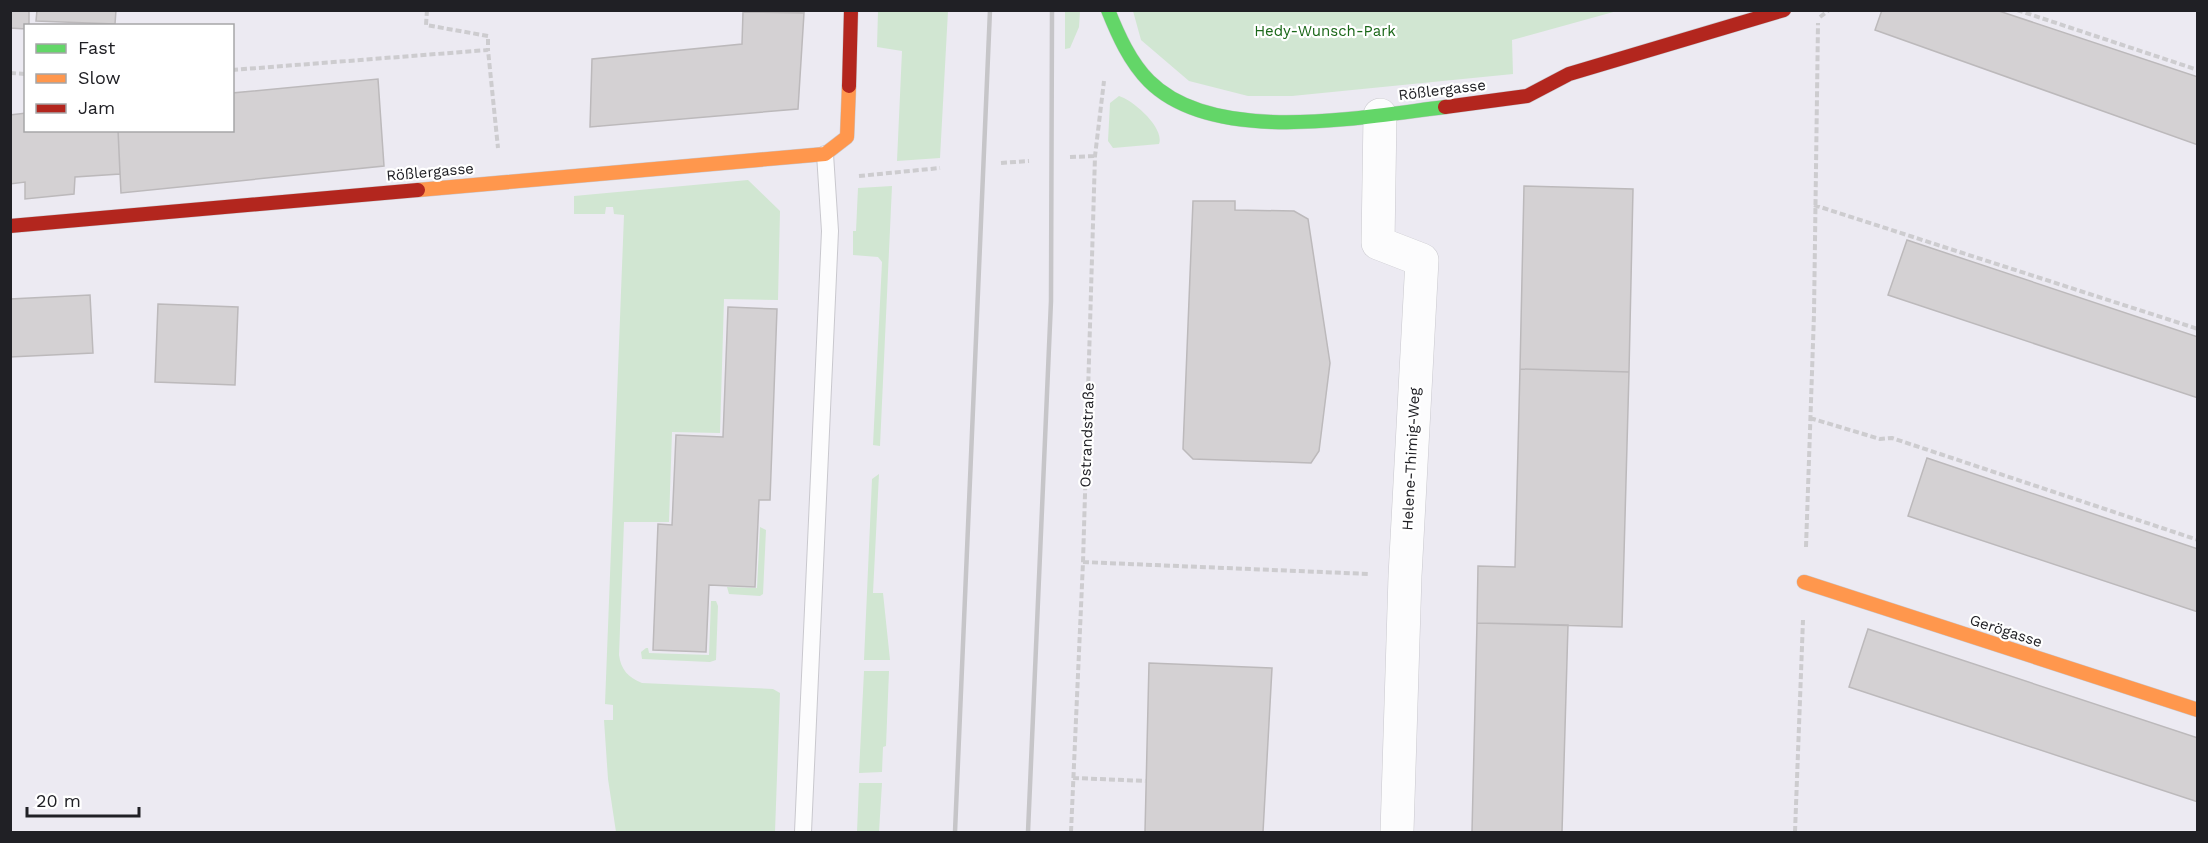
<svg xmlns="http://www.w3.org/2000/svg" width="2208" height="843" viewBox="0 0 2208 843" font-family="'Work Sans',sans-serif">
	<rect width="100%" height="100%" fill="#eceaf2"/>
	<!-- green -->
	<path fill="#d1e6d2" d="M878,11H948L940,158L897,161L902,51L877,47Z
		M1065,11H1080L1079,27L1070,48L1065,49Z
		M1133,11L1134,10L1617,11L1512,40L1513,74L1292,96H1248L1189,81L1141,40Z
		M1119,96C1133,100 1165,128 1159,144L1113,148L1108,141L1110,103Z
		M748,180L780,211L778,300L724,299L720,433L672,432L669,522H624L619,655C621,670 628,677 642,683L773,689L780,693L775,832H616L608,779L604,720H613V705L605,704L624,215L614,214L613,207H606L605,214H574V196Z
		M892,186L880,446L873,445L882,262L878,257L853,255V231H856L858,188Z
		M879,474L873,593H883L890,660H864L872,479Z
		M760,527L766,530L763,594L760,596L729,594L727,587L757,588Z
		M711,601H716L718,606L716,660L710,662L642,659L641,652L646,648H648L649,653L709,655Z
		M864,671H889L886,746L883,747L882,772L859,773Z
		M859,783H882L879,832H857Z"/>
	<!-- building -->
	<path fill="#d4d1d3" stroke="#bcb9bb" stroke-width="1.5" d="M10,10H29V26H26V29L10,28Z
		M37,10H116L115,24L36,21Z
		M736,10H804V13Z
		M1882,10H1996L2198,77V145L1875,30Z
		M743,12L804,13L798,109L590,127L592,59L742,44Z
		M378,79L384,166L121,193L118,130H232V93Z
		M26,113V130H118L120,174L75,177L74,194L25,199V182L10,184V115Z
		M1524,186L1633,189L1629,372L1520,369Z
		M1193,201H1235V210L1294,211L1308,219L1330,363L1319,451L1311,463L1193,459L1183,449Z
		M1907,240L2198,337V398L1888,295Z
		M90,295L93,353L10,357V299Z
		M158,304L238,307L235,385L155,382Z
		M728,307L777,309L770,500H759L755,587L709,585L706,652L653,650L658,524L672,525L676,435L723,437Z
		M1520,369L1629,372L1622,627L1477,623L1478,566L1515,567Z
		M1927,458L2198,549V612L1908,516Z
		M1477,623L1568,625L1562,832H1472Z
		M1868,629L2198,738V802L1849,687Z
		M1149,663L1272,668L1263,832H1145Z"/>
	<g fill="none" stroke-linecap="round" stroke-linejoin="round">
		<!-- lane casing -->
		<g stroke="#c9c8ce" stroke-width="18">
			<path id="lane" d="M803,832L830,231L825,154"/>
		</g>
		<!-- street casing -->
		<g stroke="#c9c8ce" stroke-width="34">
			<path id="street" d="M1380,115L1378,243L1422,260L1405,576L1397,832"/>
		</g>
		<!-- fast casing -->
		<g stroke="#c9c8ce" stroke-width="15">
			<path id="fast" d="M1108,10C1118,35 1130,62 1149,81C1214,146 1362,117 1445,107"/>
		</g>
		<!-- slow casing -->
		<g stroke="#c9c8ce" stroke-width="15">
			<path id="slow" d="M418,190L825,154L847,137L849,86
				M1804,582L2198,710"/>
		</g>
		<!-- jam casing -->
		<g stroke="#c9c8ce" stroke-width="15">
			<path id="jam" d="M849,86L851,10
				M1445,107L1527,96L1569,74L1784,10
				M10,226L418,190"/>
		</g>
		<!-- path -->
		<path stroke="#cdcccf" stroke-width="4" stroke-dasharray="6 3" stroke-linecap="butt" d="M427,10L426,25L488,36V50
			M2017,10L2198,70
			M1820,17L1829,10
			M232,70L488,50L498,148
			M10,73L26,74
			M1070,157L1095,156
			M1001,163L1029,161
			M859,176L940,168
			M1814,205L2198,329
			M1810,418L1880,439L1892,438L2198,540
			M1806,547L1814,314L1818,23
			M1083,562L1370,574
			M1073,778L1146,781
			M1071,832L1083,562L1095,156L1104,81
			M1795,832L1803,620"/>
		<!-- lane -->
		<use href="#lane" stroke="#fcfcfd" stroke-width="16"/>
		<!-- street -->
		<use href="#street" stroke="#fcfcfd" stroke-width="33"/>
		<!-- fast -->
		<use href="#fast" stroke="#63d668" stroke-width="14"/>
		<!-- slow -->
		<use href="#slow" stroke="#ff974d" stroke-width="14"/>
		<!-- jam -->
		<use href="#jam" stroke="#b3261e" stroke-width="14"/>
		<!-- rail -->
		<path stroke="#c6c5c8" stroke-width="4.5" d="M955,832L990,10
			M1028,832L1051,301L1052,10"/>
	</g>
	<g text-anchor="middle" dominant-baseline="central" stroke-width="4.5" stroke-linejoin="round" paint-order="stroke">
		<!-- park labels -->
		<g font-size="15" fill="#1a6718" stroke="#fff">
			<text x="1325" y="31">Hedy-Wunsch-Park</text>
		</g>
		<!-- street labels -->
		<g font-size="15" fill="#202025" stroke="#fff">
			<text transform="translate(1442 90) rotate(-7)">Rößlergasse</text>
			<text transform="translate(430 172) rotate(-5)">Rößlergasse</text>
			<text transform="translate(1087 435) rotate(-88)">Ostrandstraße</text>
			<text transform="translate(1411 459) rotate(-87)">Helene-Thimig-Weg</text>
			<text transform="translate(2006 631) rotate(18)">Gerögasse</text>
		</g>
	</g>
	<!-- border -->
	<rect width="2208" height="843" fill="none" stroke="#202025" stroke-width="24"/>
	<!-- legend -->
	<rect x="24" y="24" width="210" height="108" fill="#ffffff" stroke="#a6a6a8" stroke-width="1.5"/>
	<rect x="36" y="44" width="30" height="9" fill="#63d668" stroke="#a6a6a8" stroke-width="1.5"/>
	<text x="78" y="54" font-size="18" fill="#202025">Fast</text>
	<rect x="36" y="74" width="30" height="9" fill="#ff974d" stroke="#a6a6a8" stroke-width="1.5"/>
	<text x="78" y="84" font-size="18" fill="#202025">Slow</text>
	<rect x="36" y="104" width="30" height="9" fill="#b3261e" stroke="#a6a6a8" stroke-width="1.5"/>
	<text x="78" y="114" font-size="18" fill="#202025">Jam</text>
	<!-- scale -->
	<path d="M27 807v9h112v-9" fill="none" stroke="#202025" stroke-width="3"/>
	<text x="36" y="807" font-size="18" fill="#202025" stroke="#ffffff" stroke-width="4.5" paint-order="stroke">20 m</text>
</svg>
